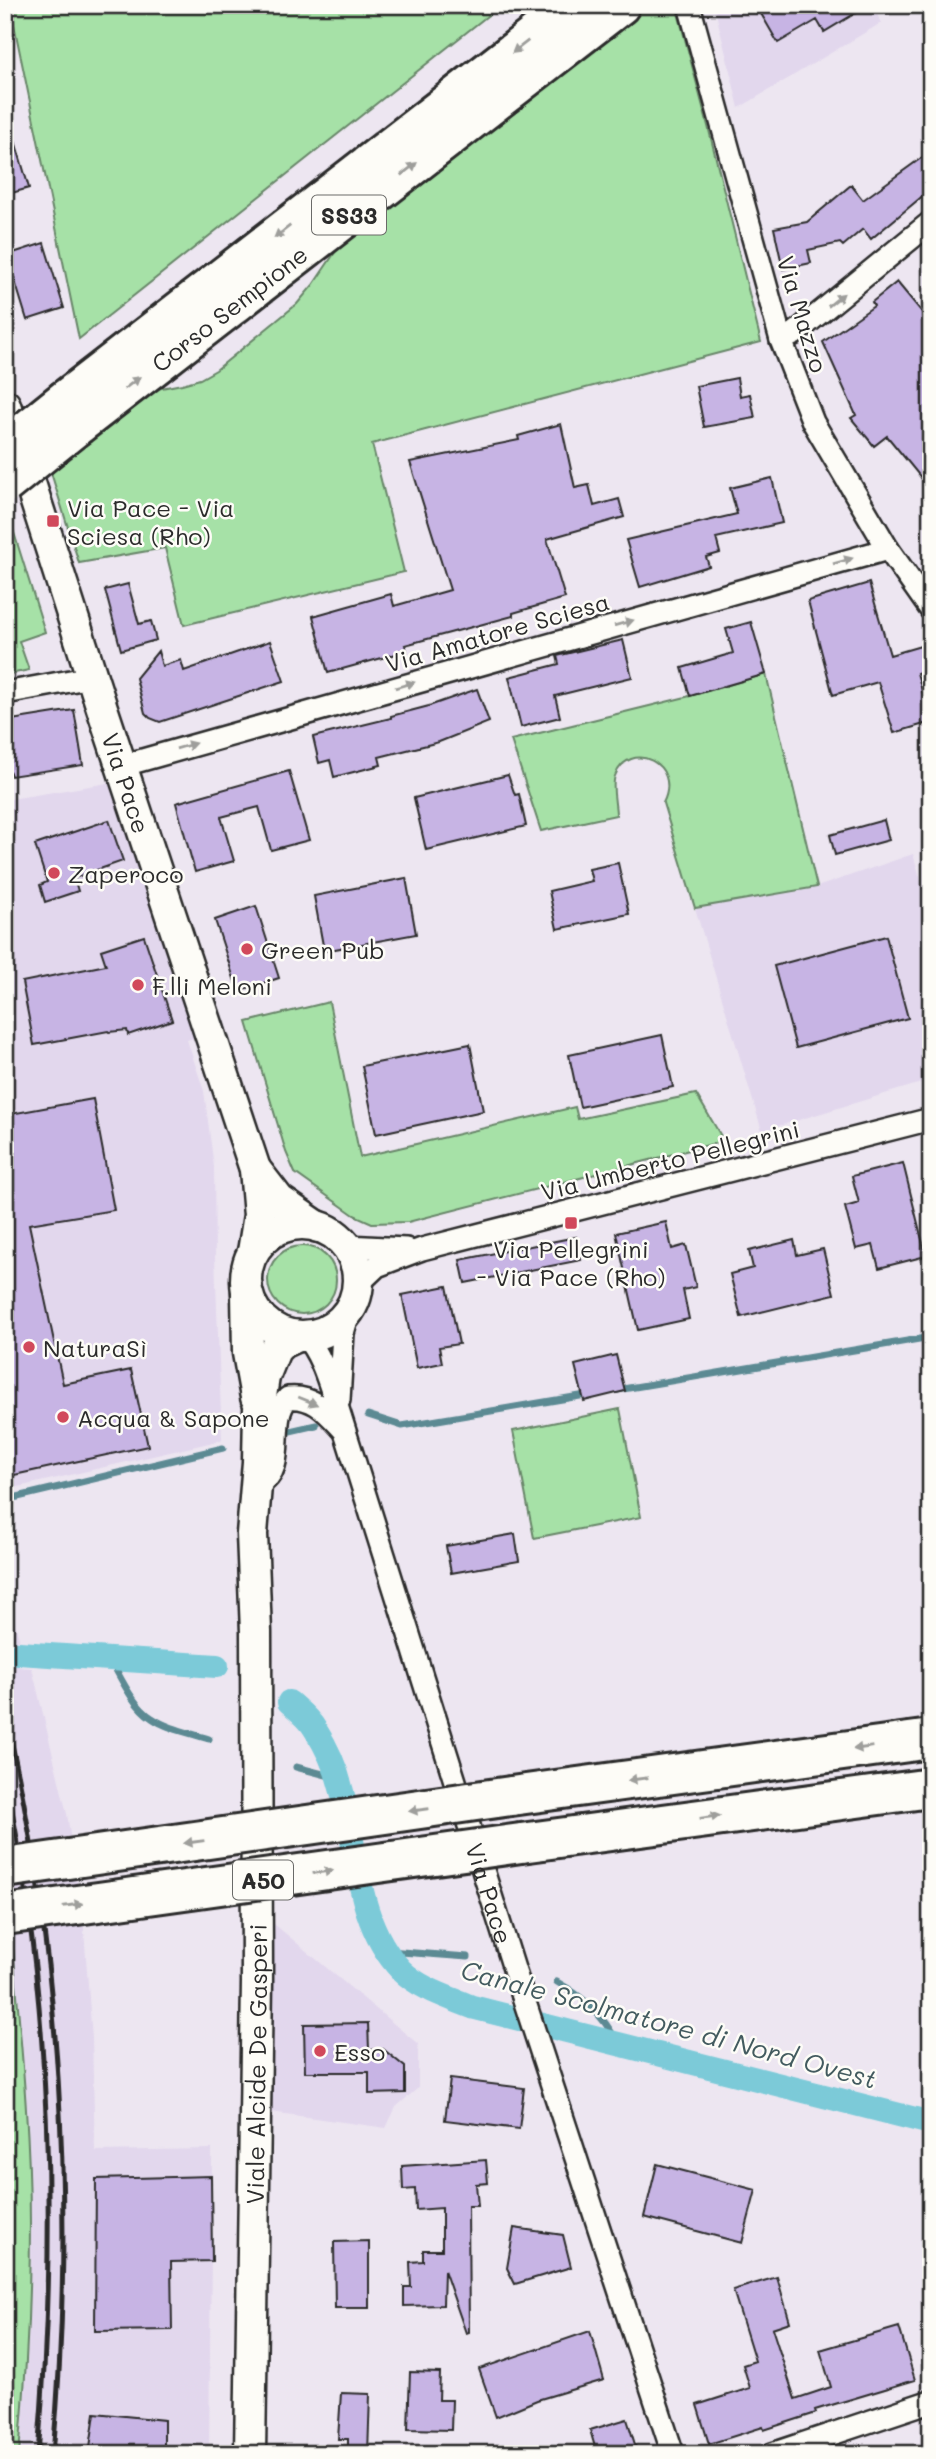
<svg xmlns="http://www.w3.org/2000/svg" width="936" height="2459" viewBox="0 0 936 2459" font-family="Mali,sans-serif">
	<rect width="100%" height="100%" fill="#ede6f1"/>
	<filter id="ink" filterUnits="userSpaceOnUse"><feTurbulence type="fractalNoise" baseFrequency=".0143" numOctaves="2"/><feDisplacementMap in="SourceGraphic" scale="14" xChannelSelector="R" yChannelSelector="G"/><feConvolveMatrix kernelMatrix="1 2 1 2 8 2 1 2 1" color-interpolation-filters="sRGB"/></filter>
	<g filter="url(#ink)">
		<!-- built -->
		<path fill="#e2d7ed" d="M714,5H873L881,23L739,108Z
			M120,781L157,893L194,1038L187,1040L204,1091L214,1167L215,1257L222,1440L5,1490V800Z
			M913,854L931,914V1080L762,1131L695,908L817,887Z
			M5,1589L19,1638V1667L32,1668L67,1814L84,1930L92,2039L95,2151L212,2149L209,2454H19L25,2391L30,2223L22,2057L12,1937L5,1894Z
			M268,1919L418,2044V2088L396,2107L386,2128L264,2111Z"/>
		<!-- green -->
		<path fill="#a6e1a7" stroke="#688669" stroke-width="2" d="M10,5H501L79,339Z
			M637,5H676L708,126L761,342L372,444L404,572L184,625L165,548L79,563L49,466L146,391L182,384L200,379L216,370L297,304L313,285L346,236Z
			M5,504L45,632L19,641L29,670L5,675Z
			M766,674L817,887L695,908L663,803C683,763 629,739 615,776C611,786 616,804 616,815L541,831L511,740L690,696Z
			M329,1002L360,1157L575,1107L578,1119L696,1094L724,1141L408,1222L372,1223L354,1215L295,1173L286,1152L247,1022Z
			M268 1280a34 34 0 1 1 68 0a34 34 0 1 1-68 0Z
			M620,1409L641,1517L534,1538L513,1431Z
			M5,1937H12C20,2032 30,2128 30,2224C30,2301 26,2378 19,2454H5Z"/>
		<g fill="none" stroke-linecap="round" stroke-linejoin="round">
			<!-- stream -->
			<path stroke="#5b8a93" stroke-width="7" d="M617,1390L931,1337
				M368,1415L402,1426L592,1394
				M290,1431L316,1425
				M5,1500L223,1448
				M110,1659C121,1678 133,1706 152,1718C168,1729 191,1733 209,1739
				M296,1767L338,1778
				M388,1951L468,1957
				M557,1982C583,1996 603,2015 617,2042"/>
			<!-- canal -->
			<path stroke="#7bcad8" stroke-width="24" d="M19,1653L217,1666
				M289,1702C298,1710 309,1718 315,1729C326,1746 336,1768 341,1788C358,1848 355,1922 401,1970C420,1989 448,1997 472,2007L931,2123"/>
		</g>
		<!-- building -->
		<path fill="#c7b4e4" stroke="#2b2b2b" stroke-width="2" d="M756,5H869L824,32L817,20L778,43Z
			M10,124L29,188L5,195V125Z
			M931,151V189L871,239L863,229L843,246L840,243L808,250L811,263L783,269L774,228L807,222L851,185L863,200Z
			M44,243L64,308L27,320L7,255Z
			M897,282L931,323V490L887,436L874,446L851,418L856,415L823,342L874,306L872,302Z
			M737,378L740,396L750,394L755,418L704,427L696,386Z
			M561,424L575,488L589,485L594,506L619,499L624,517L547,539L565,598L513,613V616L405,645L407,651L328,673L313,616L391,594L394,606L450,590L410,462L519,440L518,436Z
			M772,478L782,523L716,538L720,553L706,557L709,566L640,587L626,540L737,514L730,488Z
			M869,583L890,655L924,645L931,669L917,673L931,722L894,733L878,682L833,695L808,601Z
			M128,584L139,624L151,621L156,640L121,650L105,590Z
			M751,622L766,674L690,696L682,668L733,653L726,629Z
			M623,640L632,677L555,696L560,717L521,727L509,677L559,664L557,656Z
			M270,641L284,681L160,722L150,718L145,713L136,678L158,651L162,666L181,660L184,671Z
			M477,689L489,722L439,742L379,757L381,765L334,777L330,760L319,763L313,737L391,718V716L429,706Z
			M74,710L83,765L11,776L5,758V721Z
			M289,771L309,840L271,850L259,807L221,817L234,861L195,872L176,803Z
			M508,775L515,795L519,794L526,826L426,850L414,798Z
			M109,820L123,861L74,878L78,891L45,902L40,885L47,882L35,845Z
			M884,820L889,840L835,855L830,835Z
			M618,863L629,914L557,929L549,891L592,881L589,869Z
			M406,878L416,934L324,951L314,896Z
			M256,906L279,978L238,991L215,920Z
			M144,936L172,1020L128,1035L127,1030L109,1032L108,1031L34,1045L22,982L106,965L101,950Z
			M886,936L908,1018L796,1048L774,966Z
			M662,1035L673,1087L580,1107L569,1055Z
			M470,1044L483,1111L376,1134L362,1066Z
			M93,1099L114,1210L29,1224L63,1384L131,1370L148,1446L5,1477V1115Z
			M903,1163L926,1256L879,1268L873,1245L856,1249L845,1207L859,1203L852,1176Z
			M666,1222L672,1249L686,1245L696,1287L683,1290L689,1319L638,1330L616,1233Z
			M576,1237L581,1260L465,1283L460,1260Z
			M794,1240L797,1255L823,1249L834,1294L741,1317L730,1274L753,1268L749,1251Z
			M447,1286L459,1344L439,1347L442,1363L417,1368L402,1295Z
			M616,1355L625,1391L584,1401L575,1365Z
			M515,1534L519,1561L451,1573L446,1546Z
			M368,2023L369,2050L383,2049L405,2067V2093L369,2094V2072H305L304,2024Z
			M450,2079L524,2088L519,2129L445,2120Z
			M486,2160L488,2183L476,2184L478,2206H468L469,2332L466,2333L444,2270L443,2305L404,2306V2287H411L410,2262L423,2261V2250H442V2208L416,2210L415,2189L403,2190L402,2166Z
			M657,2164L756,2190L742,2243L644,2217Z
			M211,2176L212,2261L171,2262L172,2330L95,2331L96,2179Z
			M514,2228L563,2235L571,2267L515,2284L507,2268Z
			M369,2241V2308H335L334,2242Z
			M777,2277L790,2322L772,2328L795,2399L831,2387L820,2350L899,2327L915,2380L815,2410L816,2413L764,2430L763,2427L709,2444L697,2405L750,2388L743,2365L755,2361L733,2290Z
			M590,2331L604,2380L537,2400L496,2417L479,2369Z
			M410,2372L440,2373L439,2400H452L451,2430L408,2429Z
			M341,2393L370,2394L368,2454H348V2439H338Z
			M95,2413L164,2420V2454H89Z
			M627,2419L638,2454H597L590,2430Z"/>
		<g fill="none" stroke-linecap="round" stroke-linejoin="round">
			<!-- street casing -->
			<g stroke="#2b2b2b" stroke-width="26">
				<g id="street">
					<path d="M689,5L781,340L813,422L888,549L931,610"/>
					<path d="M781,340L794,334L931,222"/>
					<path d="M5,693L92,677"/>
					<path d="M121,766L888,549"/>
					<path d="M346,1246L406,1249"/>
					<path d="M357,1285L377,1266L422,1249L931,1119"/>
					<path id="s1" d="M305,1336C323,1357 329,1384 338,1409L515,1972L673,2454"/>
					<path d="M339,1400L343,1333L350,1309"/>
					<path d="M259,1484C290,1469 266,1420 288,1398C313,1395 327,1412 343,1429"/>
					<path d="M772,2454L931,2401"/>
				</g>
			</g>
			<!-- secondary casing -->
			<g stroke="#2b2b2b" stroke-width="35">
				<g id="secondary">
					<path id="s2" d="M5,405L102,708L255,1169L259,1215L253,1252"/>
					<path d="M255,1169L279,1200L318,1227"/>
					<circle cx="302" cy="1280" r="56"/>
					<path d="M247,1293L248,1353L256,1397"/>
					<path id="s3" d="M250,2454L257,1982L256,1632L252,1534L258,1462L259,1409L264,1377L275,1350L282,1343L297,1336"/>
				</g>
			</g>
			<!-- highway casing -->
			<g stroke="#2b2b2b" stroke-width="44">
				<g id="highway">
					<path d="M66,399L574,5"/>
					<path id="s4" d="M78,425L620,5"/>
					<path d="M511,1796L931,1739"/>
					<path d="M521,1843L931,1788"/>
				</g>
			</g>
			<!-- street -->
			<use href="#street" stroke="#fdfcf7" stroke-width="21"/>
			<!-- secondary -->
			<use href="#secondary" stroke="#fdfcf7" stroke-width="30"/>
			<!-- highway -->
			<use href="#highway" stroke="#fdfcf7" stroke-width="38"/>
			<!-- rail -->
			<path stroke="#2b2b2b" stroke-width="5" d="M5,1713C61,1954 75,2208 53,2454
				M5,1775C51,1996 57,2229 38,2454"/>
			<!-- highway-bridge casing -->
			<g stroke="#2b2b2b" stroke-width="44" stroke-linecap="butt">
				<path id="highway-bridge" d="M5,448L66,399
					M5,484L78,425
					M5,1868L511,1796
					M5,1915L521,1843"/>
			</g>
			<!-- highway-bridge -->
			<use href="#highway-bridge" stroke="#fdfcf7" stroke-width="38"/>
		</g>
		<!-- one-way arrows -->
		<defs><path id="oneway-solid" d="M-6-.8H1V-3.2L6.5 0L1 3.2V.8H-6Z" transform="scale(1.75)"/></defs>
		<g fill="#9e9e9b">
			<use href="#oneway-solid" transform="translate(520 47) rotate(142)"/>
			<use href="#oneway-solid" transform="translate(409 169) rotate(-38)"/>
			<use href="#oneway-solid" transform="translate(282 232) rotate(142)"/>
			<use href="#oneway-solid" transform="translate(836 300) rotate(-39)"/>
			<use href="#oneway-solid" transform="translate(132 383) rotate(-38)"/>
			<use href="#oneway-solid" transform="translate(843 561) rotate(-16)"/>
			<use href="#oneway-solid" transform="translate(624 623) rotate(-16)"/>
			<use href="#oneway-solid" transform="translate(405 685) rotate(-16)"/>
			<use href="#oneway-solid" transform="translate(186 746) rotate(-16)"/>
			<use href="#oneway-solid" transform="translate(308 1401) rotate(22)"/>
			<use href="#oneway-solid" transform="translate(863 1748) rotate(172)"/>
			<use href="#oneway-solid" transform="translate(638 1779) rotate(172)"/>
			<use href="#oneway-solid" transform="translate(419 1810) rotate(172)"/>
			<use href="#oneway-solid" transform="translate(710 1817) rotate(-8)"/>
			<use href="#oneway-solid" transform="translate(194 1842) rotate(172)"/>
			<use href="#oneway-solid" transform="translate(323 1872) rotate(-8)"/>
			<use href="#oneway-solid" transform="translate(73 1905) rotate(-8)"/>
		</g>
	</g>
	<!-- markers -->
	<g fill="#d1495b" stroke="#fdfcf7" stroke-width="2.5">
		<rect x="46" y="514" width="14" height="14" rx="3.5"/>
		<circle cx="54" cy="873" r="7"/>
		<circle cx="247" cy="949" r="7"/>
		<circle cx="138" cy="985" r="7"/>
		<rect x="564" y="1216" width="14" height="14" rx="3.5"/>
		<circle cx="29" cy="1347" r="7"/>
		<circle cx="63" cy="1417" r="7"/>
		<circle cx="320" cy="2051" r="7"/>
	</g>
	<g text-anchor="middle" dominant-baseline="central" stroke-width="5" stroke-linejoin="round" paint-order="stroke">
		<!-- shield labels -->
		<g fill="#fdfcf7" stroke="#6a6a68" stroke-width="2">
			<rect x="312" y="195.5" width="74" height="39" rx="5"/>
			<rect x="233" y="1860.5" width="60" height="39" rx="5"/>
		</g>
		<g font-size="23" font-weight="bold" fill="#2b2b2b">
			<text x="349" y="215">SS33</text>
			<text x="263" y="1880">A50</text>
		</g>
		<!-- street labels -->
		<g font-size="24" fill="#2b2b2b" stroke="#fdfcf7">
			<text stroke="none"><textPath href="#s4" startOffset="191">Corso Sempione</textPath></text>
			<text transform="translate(803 314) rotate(73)">Via Mazzo</text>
			<text transform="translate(497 632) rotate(-16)">Via Amatore Sciesa</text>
			<text stroke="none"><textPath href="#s2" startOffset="397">Via Pace</textPath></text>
			<text transform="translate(670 1160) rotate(-14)">Via Umberto Pellegrini</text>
			<text stroke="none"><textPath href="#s1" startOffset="588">Via Pace</textPath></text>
			<text stroke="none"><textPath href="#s3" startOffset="390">Viale Alcide De Gasperi</textPath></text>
		</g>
		<!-- poi labels -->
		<g font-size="24" fill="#2b2b2b" stroke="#fdfcf7" text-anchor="start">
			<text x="67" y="507">Via Pace - Via<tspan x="67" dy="28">Sciesa (Rho)</tspan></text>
			<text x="68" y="873">Zaperoco</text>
			<text x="261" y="949">Green Pub</text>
			<text x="152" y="985">F.lli Meloni</text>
			<text x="571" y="1248" text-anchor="middle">Via Pellegrini<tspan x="571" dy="28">- Via Pace (Rho)</tspan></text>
			<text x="43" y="1347">NaturaSì</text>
			<text x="77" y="1417">Acqua &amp; Sapone</text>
			<text x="334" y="2051">Esso</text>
		</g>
		<!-- water labels -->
		<g font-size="26" font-style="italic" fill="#435b5f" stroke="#fdfcf7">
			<text transform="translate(669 2024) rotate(15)">Canale Scolmatore di Nord Ovest</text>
		</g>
	</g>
	<!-- margin -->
	<rect width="936" height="2459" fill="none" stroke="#fdfcf7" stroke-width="28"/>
	<rect x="14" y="14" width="908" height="2431" fill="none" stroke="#2b2b2b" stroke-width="2.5" filter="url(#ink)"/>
</svg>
